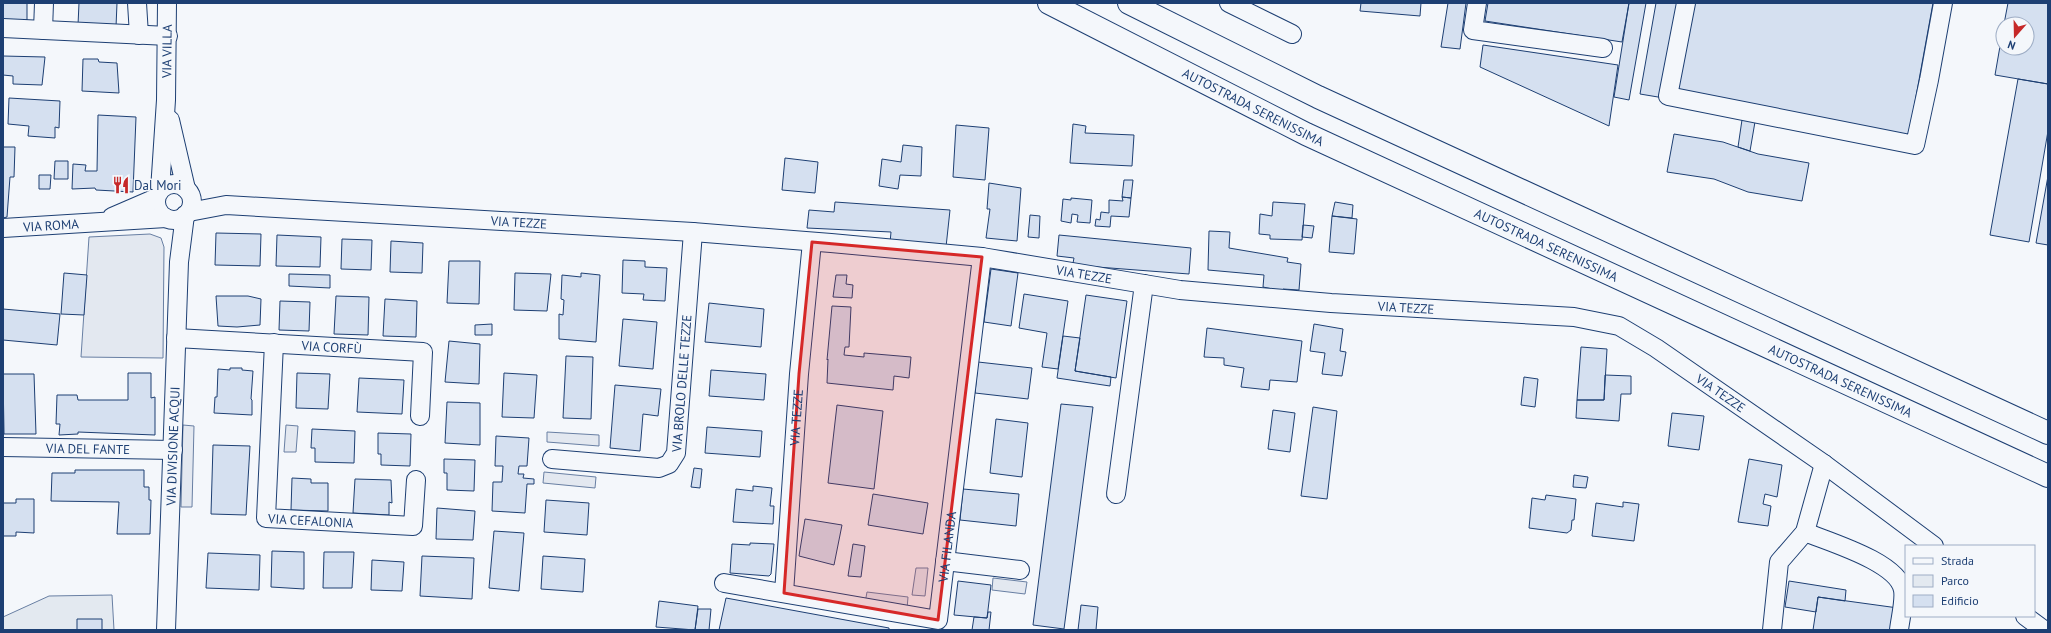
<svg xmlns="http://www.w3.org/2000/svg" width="2051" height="633" viewBox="0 0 2051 633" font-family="'PT Sans',sans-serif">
	<rect width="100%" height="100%" fill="#f4f7fb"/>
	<!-- green -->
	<path fill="#e3e9f0" stroke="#687fa3" d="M112,595L114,630H3V617L49,596Z"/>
	<!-- parking -->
	<path fill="#e3e8f0" stroke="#687fa3" d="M150,234L161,238L164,247L163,358L81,357L89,237Z
		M183,425L194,426L192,507H181Z
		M286,425L298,426L296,452H284Z
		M547,432L599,435V446L547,442Z
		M544,472L596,477L595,488L543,483Z
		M916,568H928L925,596L912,595Z
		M993,578L1027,582L1025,594L992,590Z
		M867,592L908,597L907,609L865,603Z"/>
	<!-- building -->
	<path fill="#d5e0f0" stroke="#1d3f73" d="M3,3H27V20L3,22Z
		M79,3H117L116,27L78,25Z
		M1361,3H1421L1420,16L1360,11Z
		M1448,3H1466L1460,49L1441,47Z
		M1488,3H1629L1622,42L1485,21Z
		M1629,3H1646L1629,100L1614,97Z
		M1656,3H1681L1664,98L1640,94Z
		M1694,3H1933L1909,135L1677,93Z
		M2008,3H2048V84L1995,75L2003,29V48H2027V24H2004Z
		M1483,45L1618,65L1609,126L1480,67Z
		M3,56L45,57L42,85L13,84V76L3,75Z
		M83,59H98L99,62L117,63L119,93L82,91Z
		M2018,79L2048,84V131L2029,242L1990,235Z
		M9,98L60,101L59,128L55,127V138L28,136L29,126L8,124Z
		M1743,113L1756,116L1750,151L1738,147Z
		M98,115L136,117L133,192L96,190L95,188L72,189L73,164L86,165L85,171H97Z
		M1073,124L1086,126L1085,133L1134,135L1132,166L1070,163Z
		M956,125L989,128L985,180L953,177Z
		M1674,134L1723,142L1758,154L1809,163L1802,201L1748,192L1714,179L1667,172Z
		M903,145L922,147L921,176L900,175L898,189L879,186L882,159L901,162Z
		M3,147H15L14,177H10L7,217L3,218Z
		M785,158L818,162L815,193L782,190Z
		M55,161H68V179H54Z
		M39,175H51L50,189H39Z
		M2048,176V245L2036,243Z
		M1124,180H1133L1131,198L1122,197Z
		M989,183L1021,188L1017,241L986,238L990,209H987Z
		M1122,197L1131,198L1129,217L1111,216L1110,227L1095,226L1096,219L1100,220L1101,212L1109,213V200L1123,201Z
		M1071,198L1092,200L1090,223L1077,222L1078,215L1072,214L1071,223L1061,221L1063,199L1071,200Z
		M835,202L950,210L946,247L890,243L891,232L807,228L809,210L834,212Z
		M1273,202L1305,204L1302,240L1270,239V235L1259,234L1260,214L1272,216Z
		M1335,202L1353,205L1352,218L1332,216Z
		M1030,215L1040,216L1039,238L1028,237Z
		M1332,216L1357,219L1354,254L1329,252Z
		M1303,225L1314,226L1312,238L1302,237Z
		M1209,231L1230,232L1229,248L1288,258L1287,262L1301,264L1299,290L1283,289L1282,291L1263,287L1264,275L1208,270Z
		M216,233L261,234L260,266L215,265Z
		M277,235L321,237L320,267L276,266Z
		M1059,235L1191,248L1189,274L1084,266L1073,263L1074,258L1057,256Z
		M342,239L372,240L371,270L341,269Z
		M391,241L423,243L422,273L390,272Z
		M623,260L645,261V267L667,268L665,301L643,300L644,294L622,293Z
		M449,261H480L479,304L447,303Z
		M991,269L1018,273L1011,326L984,322Z
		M64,273L87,275L84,315L61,314Z
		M515,273L551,274L547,311L514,310Z
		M581,273L600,275L596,342L559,339V314L563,315L564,300L561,299L562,275L581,277Z
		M289,274L330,275V288L289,286Z
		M836,275H847L846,284L853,285L852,298L833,297Z
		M1024,294L1068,301L1058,369L1042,367L1047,333L1019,328Z
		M1086,295L1127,301L1116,378L1075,371Z
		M216,296H248L261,299L260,325L237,327L218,326Z
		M336,296L369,297L368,335L334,334Z
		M385,299L417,301L416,337L383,336Z
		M280,301L310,302L309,331L279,330Z
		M709,303L764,309L761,347L705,342Z
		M832,306L851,307L849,347H845L844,355L864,357V353L911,357L909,378L894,376L893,390L827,383L828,359L827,360Z
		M3,309L60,314L57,345L3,340Z
		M623,319L657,322L653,369L619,366Z
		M492,324V335H475V325Z
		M1314,324L1343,329L1340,351L1346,352L1342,376L1322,374L1325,353L1310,351Z
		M1207,328L1302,341L1297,382L1270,380L1269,390L1241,387L1244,368L1224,365V358L1204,357Z
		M1063,336L1080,338L1075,371L1111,377L1110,386L1057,378Z
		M449,341L480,344L479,384L445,382Z
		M1581,347L1607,349L1604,400H1577Z
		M566,356L593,357L591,419L563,418Z
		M978,362L1032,368L1028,399L975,393Z
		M230,368H242V370L253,371L251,399L252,400V415L214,413L215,397H217L218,369L230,370Z
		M711,370L766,374L764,400L709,396Z
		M128,373H151V398L155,397V435L78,432V434L59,435L60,424H56L57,395H77L78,400H128Z
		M297,373L330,374L328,409L296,408Z
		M504,373L537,375L534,418L502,417Z
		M3,374H34L36,434H4Z
		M1605,375L1631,376V394H1621L1619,421L1576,418L1577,400H1604Z
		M1524,377L1538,379L1535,407L1521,405Z
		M359,378L404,380L402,414L357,412Z
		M615,385L661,389L658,416L643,414L640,451L610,448Z
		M447,402L480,403V445L445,443Z
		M1061,404L1093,407L1064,629L1033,625Z
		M837,405L883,411L874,489L828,483Z
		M1313,407L1337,411L1327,499L1301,496Z
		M1273,410L1295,413L1290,452L1268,449Z
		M1672,413L1704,416L1699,450L1668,446Z
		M996,419L1028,423L1022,477L990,473Z
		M707,427L762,431L760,457L705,453Z
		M312,429L355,431L354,463L315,462V448H311Z
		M378,433L411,434L410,466L381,465V454H378Z
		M496,436L529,438L527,466H519L518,474H524L523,478L534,479V484H527L525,513L492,511L493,482H502L503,466H495Z
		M213,445L250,446L246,515L211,514Z
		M444,459L475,460L474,491L447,490V473H444Z
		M1749,459L1782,465L1777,497L1765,494L1763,504L1771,506L1768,526L1738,522Z
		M694,468L702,469L700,488L691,487Z
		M75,470H144V487H149V500H151L150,534H117L119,502L51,501L52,473H75Z
		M1574,475L1588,477L1586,488L1573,487Z
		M292,478L311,479V483H328V511L291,510Z
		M355,479L391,480L392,503L389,502V515L353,513Z
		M753,486L772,488L770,506H774L773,524L733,522L736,489L753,491Z
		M963,489L1019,494L1016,526L960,520Z
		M873,494L928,503L923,534L868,525Z
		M1546,495L1576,499L1574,520H1572L1571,530L1567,533L1529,528L1532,498L1545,500Z
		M16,499H34V533L16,532V536H3V503H16Z
		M546,500L589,503L587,535L544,532Z
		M1623,502L1639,504L1634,541L1592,536L1596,503L1623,507Z
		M437,508L475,511L473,540L436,539Z
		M805,519L842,525L834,565L799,556Z
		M494,531L524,533L519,591L489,588Z
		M750,543L774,544L771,574L769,576L730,573L732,544L750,545Z
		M853,544L865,546L861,577L848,576Z
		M272,551L304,552V589L271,587Z
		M324,552H354L352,588H323Z
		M208,553L260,555L259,590L206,588Z
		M422,556L474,558L472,599L420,596Z
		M543,556L585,559L583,592L541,589Z
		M372,560L404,562L402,591L371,590Z
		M958,581L991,585L987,618L954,615Z
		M1789,581L1846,590L1845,601L1818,597L1816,612L1785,607Z
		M1818,597L1898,608L1895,630H1813Z
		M726,598L889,628V630H719Z
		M659,601L698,606L695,630L656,627Z
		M1081,605L1098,607L1096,630H1078Z
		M698,609H711L709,630H695Z
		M988,612H991L989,630H972L974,617L987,618Z
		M77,619H102V630H77Z"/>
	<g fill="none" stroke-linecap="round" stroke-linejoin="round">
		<!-- minor casing -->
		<g stroke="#1d3f73" stroke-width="20">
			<g id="minor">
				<path d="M137,3L139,35"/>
				<path d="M1229,3L1292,34"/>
				<path d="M1477,3L1473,30L1603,48"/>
				<path d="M1686,3L1668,96L1915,145L1929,80L1943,3"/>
				<path d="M3,28L168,36"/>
				<path d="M43,30L44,3"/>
				<path d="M170,120L186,189"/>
				<circle cx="174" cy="202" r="18"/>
				<path id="s1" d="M160,190L166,100L167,3"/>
				<path id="s2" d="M189,212L226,205L693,232L831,243L982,257L1180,290L1331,303L1574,317L1619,326L1656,348L1824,464L1934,546"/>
				<path d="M112,217L156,198"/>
				<path id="s3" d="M3,228L166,218"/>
				<path id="s4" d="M176,338L423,352L420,416"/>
				<path id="s5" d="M274,343L266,518L413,526L416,480"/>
				<path id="s6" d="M3,447L173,450"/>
				<path id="s7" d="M552,459L659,468L669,464L676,453L693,232"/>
				<path d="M1116,494L1144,284"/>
				<path d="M1805,532C1829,542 1898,562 1903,590C1905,600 1900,620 1899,630"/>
				<path d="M945,561L1020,570"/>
				<path id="s8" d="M724,583L938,620L982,257"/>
				<path id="s9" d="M784,593L799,374L812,242"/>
				<path d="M2025,616L2044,630"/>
				<path id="s10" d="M166,630L179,262L185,215"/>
				<path d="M1772,630L1779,562L1805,532L1824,464"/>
			</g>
		</g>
		<!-- highway casing -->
		<g stroke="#1d3f73" stroke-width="24">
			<g id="highway">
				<path id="s11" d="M1049,3L1306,134L2048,476"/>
				<path d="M1129,3L1318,97L2048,433"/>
			</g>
		</g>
		<!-- minor -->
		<use href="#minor" stroke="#f4f7fb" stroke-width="18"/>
		<!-- highway -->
		<use href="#highway" stroke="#f4f7fb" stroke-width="22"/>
	</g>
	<!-- marked area -->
	<path fill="#d62828" fill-opacity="0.2" stroke="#d62828" stroke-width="3" stroke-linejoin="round" d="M812,242L982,257L938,620L784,593L799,374Z"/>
	<!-- icons -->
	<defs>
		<g id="restaurant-bare" transform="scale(1.38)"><path d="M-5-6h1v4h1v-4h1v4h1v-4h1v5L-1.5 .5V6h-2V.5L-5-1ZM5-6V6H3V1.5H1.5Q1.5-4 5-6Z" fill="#c62828" stroke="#f4f7fb" stroke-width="2.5" paint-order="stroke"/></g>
	</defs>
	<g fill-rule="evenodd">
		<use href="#restaurant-bare" x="121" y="185"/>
	</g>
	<g text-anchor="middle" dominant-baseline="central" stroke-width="3" stroke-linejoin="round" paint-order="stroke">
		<!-- street labels -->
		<g font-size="13" fill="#1d3f73" stroke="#f4f7fb">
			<text stroke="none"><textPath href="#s1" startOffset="139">VIA VILLA</textPath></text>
			<text stroke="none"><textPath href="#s11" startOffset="229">AUTOSTRADA SERENISSIMA</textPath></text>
			<text stroke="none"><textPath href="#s2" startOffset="331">VIA TEZZE</textPath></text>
			<text stroke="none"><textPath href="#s3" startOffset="48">VIA ROMA</textPath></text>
			<text stroke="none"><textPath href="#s11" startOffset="553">AUTOSTRADA SERENISSIMA</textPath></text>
			<text stroke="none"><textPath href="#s2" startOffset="899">VIA TEZZE</textPath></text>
			<text stroke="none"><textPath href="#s2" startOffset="1223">VIA TEZZE</textPath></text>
			<text stroke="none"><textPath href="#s4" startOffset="156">VIA CORFÙ</textPath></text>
			<text stroke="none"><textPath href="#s11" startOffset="877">AUTOSTRADA SERENISSIMA</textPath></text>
			<text stroke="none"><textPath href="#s7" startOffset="201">VIA BROLO DELLE TEZZE</textPath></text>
			<text stroke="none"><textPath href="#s2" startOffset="1559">VIA TEZZE</textPath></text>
			<text stroke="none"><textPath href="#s9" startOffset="176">VIA TEZZE</textPath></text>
			<text stroke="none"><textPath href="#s10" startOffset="184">VIA DIVISIONE ACQUI</textPath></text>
			<text stroke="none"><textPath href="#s6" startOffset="85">VIA DEL FANTE</textPath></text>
			<text stroke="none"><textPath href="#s5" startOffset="220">VIA CEFALONIA</textPath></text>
			<text stroke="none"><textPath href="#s8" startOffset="291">VIA FILANDA</textPath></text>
		</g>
		<!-- poi labels -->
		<g font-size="13" fill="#1d3f73" stroke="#f4f7fb" text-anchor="start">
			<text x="134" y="185">Dal Mori</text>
		</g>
	</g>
	<!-- border -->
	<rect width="2051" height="633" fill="none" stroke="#1d3f73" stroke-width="8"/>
	<!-- legend -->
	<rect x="1905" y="545" width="130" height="72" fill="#f4f7fb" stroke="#9eadc5"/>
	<rect x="1913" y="558" width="20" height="6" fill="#f4f7fb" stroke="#9eadc5"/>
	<text x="1941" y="565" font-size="12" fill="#1d3f73">Strada</text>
	<rect x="1913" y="575" width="20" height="12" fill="#e3e9f0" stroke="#9eadc5"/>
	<text x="1941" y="585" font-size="12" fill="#1d3f73">Parco</text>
	<rect x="1913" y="595" width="20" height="12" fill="#d5e0f0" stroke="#9eadc5"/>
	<text x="1941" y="605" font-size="12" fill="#1d3f73">Edificio</text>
	<!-- north arrow -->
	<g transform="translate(2015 36) rotate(200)"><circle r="19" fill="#f4f7fb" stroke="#9eadc5"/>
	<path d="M0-3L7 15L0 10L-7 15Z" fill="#c62828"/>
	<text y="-6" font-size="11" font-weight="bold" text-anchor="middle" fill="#1d3f73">N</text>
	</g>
</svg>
